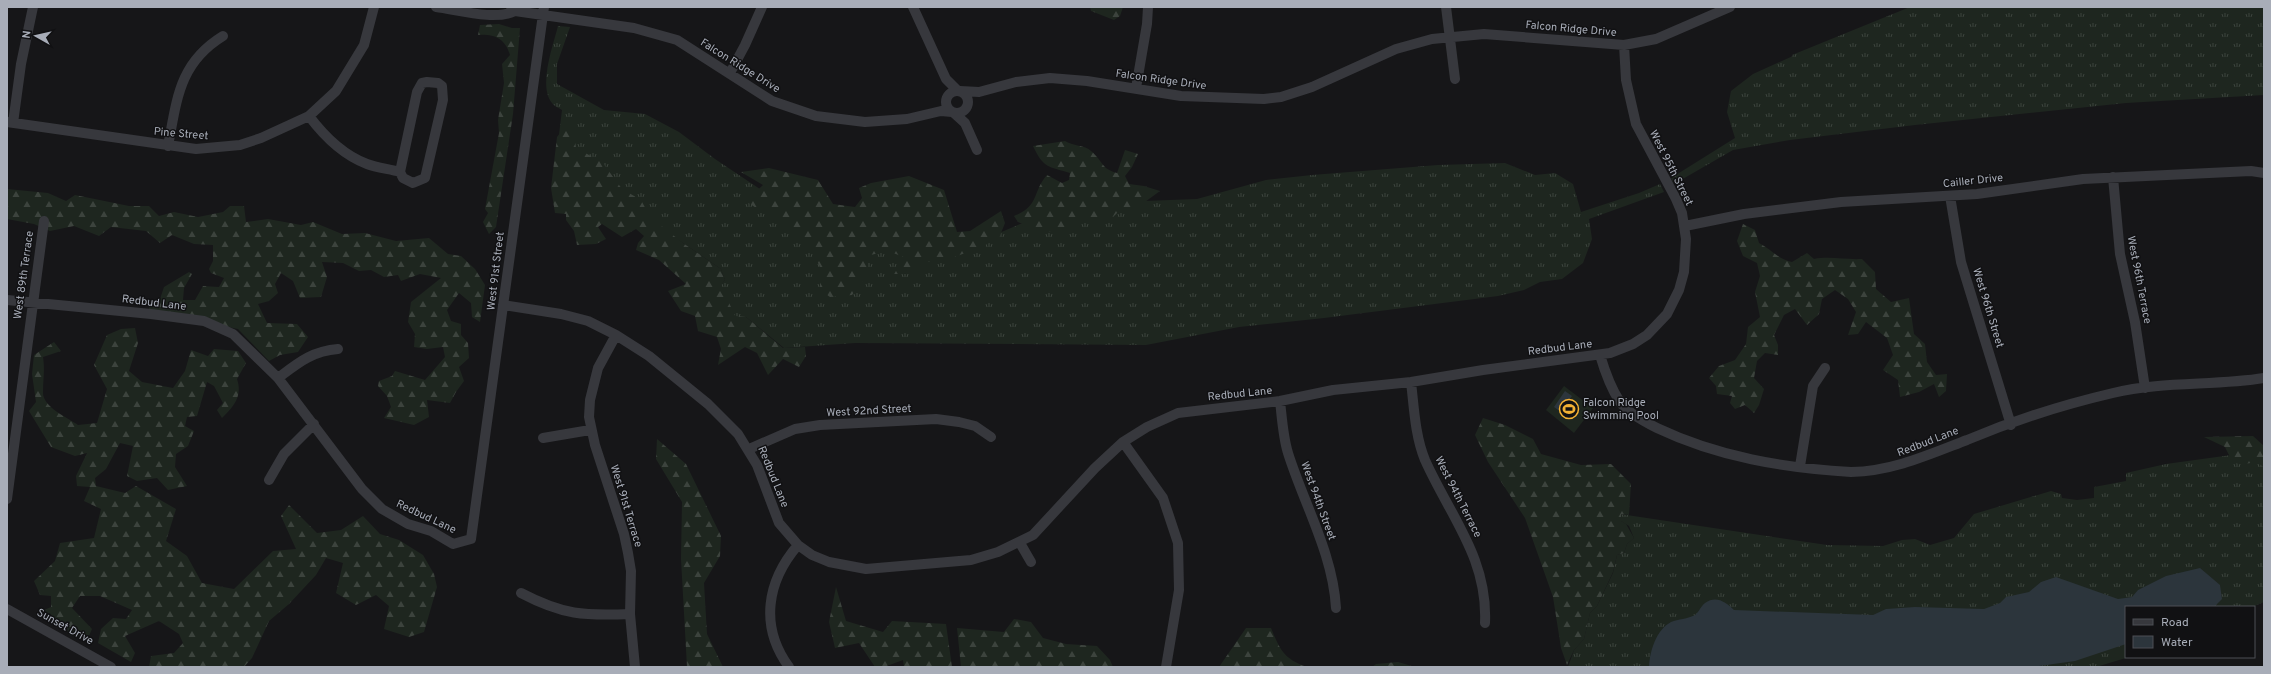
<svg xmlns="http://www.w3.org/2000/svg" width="2271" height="674" viewBox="0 0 2271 674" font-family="Overpass,sans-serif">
	<defs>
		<pattern id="grass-tufts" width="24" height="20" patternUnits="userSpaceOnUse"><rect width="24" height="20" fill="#1e261f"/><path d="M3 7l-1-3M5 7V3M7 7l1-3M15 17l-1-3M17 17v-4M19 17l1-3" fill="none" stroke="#3c433d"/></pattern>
		<pattern id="forest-firs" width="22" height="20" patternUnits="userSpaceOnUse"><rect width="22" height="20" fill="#1e261f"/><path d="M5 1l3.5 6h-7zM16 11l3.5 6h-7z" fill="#3c433d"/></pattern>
	</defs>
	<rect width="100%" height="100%" fill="#161618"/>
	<!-- grass -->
	<path fill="url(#grass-tufts)" d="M1910,7H2264V95L2126,103L1915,125L1790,140L1733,150L1674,184L1671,178L1735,138L1727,112L1731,91L1753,74L1793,56L1792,55Z
		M558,26L570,27L557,64V84L604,110L645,114L679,132L715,159L769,195L862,237L959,250L1025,222L1118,202L1197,199L1266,180L1312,175L1438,165L1505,163L1535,175L1555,173L1573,184L1581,212L1639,193L1660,184L1664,192L1589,219L1592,239L1583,263L1562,279L1540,282L1524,290L1498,296L1324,318L1239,327L1146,345L855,343L784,348L746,317H735L720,286L725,280L721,269L645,217L557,151L562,110C559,108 554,106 552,103C538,86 553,46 558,26Z
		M2246,453L2264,454V602L2252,607H2126V657H2129L2096,667H1568L1574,650L1584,639L1590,613L1597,606L1613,573L1617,555L1624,553L1627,544L1634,538L1629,526L1621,521L1620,514L1827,545L1883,546L1902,540L1915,539L1930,545L1954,538L1974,514L2051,491L2061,494L2062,498L2077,500L2094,498V487L2126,481V473L2166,464Z"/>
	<!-- forest -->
	<path fill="url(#forest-firs)" d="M1090,7H1123L1120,16L1114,20L1091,11Z
		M499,24L512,28H520L513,114L496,227L489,234L483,222L488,213L485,209L499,133L498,120L504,83L502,64L510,55C505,38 494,34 478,35L480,25Z
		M568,123L574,132L576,148L602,162L622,189L641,200L650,217L683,243L721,269L725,280L721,285L735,316L746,317L783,348L805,347L806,356L799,367L783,359L768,375L757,353L745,347L718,365L721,349L717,337L698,331L695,316L681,311L668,291L686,284L659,260L636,250L638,243L644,236L636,229L622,237L602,224L598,227L606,239L596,244L577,245L574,231L566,220V214L555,213L551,188L557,137Z
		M1065,141C1072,146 1085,145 1091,151C1103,161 1101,169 1117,173L1125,150L1138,154L1132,167L1125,176L1129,184L1144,186L1160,191L1138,207H1123L1113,217H1100L1095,222L1078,220L1066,227L1044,233L1018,222L1014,216C1040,206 1032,192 1047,175L1062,183L1069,180L1070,173C1048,166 1044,169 1033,146Z
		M769,168L818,180L833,204L855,207L862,198L859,188L871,183L909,176L944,190L957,232L970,231L1001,211L1005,223L999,238L979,248L946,260L927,262L911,274H889L909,259L888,251L866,256L869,272L852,295L830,297L820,290V267L807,240L776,212L756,208L746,201L763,185L741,172Z
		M7,189L48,193L66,201L75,195L129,206H149L159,216L174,212L198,217L223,212L230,206H244L246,222L268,219L301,225L313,222L342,234L365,233L396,241L429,238L448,254L461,256L475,269L485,285L480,322L472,317L471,303L459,293L447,310L451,321L461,324V335L468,343L469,358L459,367L464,381L456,392L450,403L427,400L429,417L414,425L384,418L391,407L387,396L378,386L379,381L392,376L395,371L425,380L445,357L443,347L427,349L414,347L415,334L408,322L411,302L441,278L420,274L401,281L398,275L384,277L371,270L359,271L343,263L322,262L327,277L321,297L300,298L293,281L281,273L275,284L278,293L269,301L258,304L267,323L297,324L308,337L298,352L280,355L269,361L238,329L149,311V305L160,299L164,287L189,272L192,274L184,288L183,300H195L203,286L219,287L224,278L211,273L209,269L213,261V245L194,244L172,235L160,243L146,231L111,227L99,236L74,226L50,231L34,224L7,219Z
		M1743,224L1755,230L1759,243C1772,250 1778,259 1792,262L1807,253L1814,259C1830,256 1845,260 1862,259L1875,272L1876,289L1891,302L1909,298L1914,334L1925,344L1927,362L1936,375L1947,374L1946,391L1939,397L1934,384L1919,392L1900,397L1898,380L1883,370L1893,355L1887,338L1866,322L1858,334L1848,335L1856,312L1848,299L1835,290L1822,299L1819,314L1807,325L1795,309L1784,315L1774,335L1778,345V355L1765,353L1757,361L1754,378L1764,389L1759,405L1754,413L1745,405L1735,409L1730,403L1732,396L1717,394L1716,386L1709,378L1719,366L1735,360L1746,344L1748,327L1760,317L1755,292L1760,276L1757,263L1743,256L1737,241Z
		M135,328L138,343L129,371L142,382L173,388L185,371L191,350L208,356L214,349L238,351L246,363L237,379C243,397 233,407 222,418L217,410L223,403L214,386L207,382L197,416L187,417L185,426L194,431L188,446L176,454L175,467L187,486L168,490L157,478L137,481L127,476L133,446L120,443L106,469L95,478L96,486L125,493L136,486L176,509L166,541L187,556L202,583L234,589L273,551L296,549L281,516L289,505L317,533L341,530L363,516L380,534L399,540L423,555L434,574L437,587L424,632L409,637L384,629L389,606L376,595L356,605L336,593L343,563L326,558L316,575L289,604L269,621L252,658L244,667H149L151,656L174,653L183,643L179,634L159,621L125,636L135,653L131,662L98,643L101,629L113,618L126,619L132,610L100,596H80L72,608L92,629L88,638L69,635L65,623L52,621L35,614L51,607V596L40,595L34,581L55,561L60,543L94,538L101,509L84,501L90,487L77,486L76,476L87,453L75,456L51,447L29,411L36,402L32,374L34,355L54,342L61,351L43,357C45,370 43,379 43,392C42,407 68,418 78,425L97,423L107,389L94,365L107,335L121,329Z
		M1483,418L1505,425L1533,439L1541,454L1581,465L1611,464L1631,484L1629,515L1621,514V521L1626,524L1634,538L1627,544L1624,553L1617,555L1613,572L1597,606L1590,613L1584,639L1574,650L1567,665L1561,648L1553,597L1525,518L1488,462L1475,435Z
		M2253,436L2264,446V467L2256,462C2236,466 2234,466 2225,447L2204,437Z
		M657,439L686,464L721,536L720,556L704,583L707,634L723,667H687L681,559L682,502L656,459Z
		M836,587L846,621L883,632L892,621L946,624L952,667H904L903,660L884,667H875L859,643L835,648L829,622Z
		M1014,619L1031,622L1043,638L1066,644L1097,646L1110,660L1113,667H961L957,628L1004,632Z
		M1246,628H1271C1280,650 1284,659 1307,667H1219Z
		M1398,662L1415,667H1372L1376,664Z"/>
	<!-- pitch -->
	<path fill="#1e261f" d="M1564,386L1593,408L1574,433L1546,410Z"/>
	<!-- water -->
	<path fill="#2c353c" d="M1565,391L1572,396L1561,412L1554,407Z
		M2200,568L2220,585L2222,599L2214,607H2126V644L2075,661L2032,667H1649C1650,651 1656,630 1671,622C1678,619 1688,619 1695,615C1699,612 1701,606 1705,603C1716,595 1726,602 1734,610L1873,615L1886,609L1915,607L1984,609L2000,603L2006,597L2029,592L2041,582L2056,577L2118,599L2132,597L2138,590L2166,576Z"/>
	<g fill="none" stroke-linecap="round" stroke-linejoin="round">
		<!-- minor -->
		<path stroke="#37383d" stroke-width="10" d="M436,7C459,10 495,21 515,11
			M511,7L515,11L634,28L677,40L772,101L816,116L865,122L907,119L941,111L952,112
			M913,7L946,79L958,91
			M1446,7L1455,79
			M730,73L745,45L762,7
			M427,82L438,83L442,86L443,100L425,178L413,183L403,178L400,172L417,92L422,83Z
			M1136,88L1147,24L1148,7
			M946 102a11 11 0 1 1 22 0a11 11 0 1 1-22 0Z
			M960,91L979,92L1016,82L1050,78L1087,81L1181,96L1264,99L1281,97L1312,87L1396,49L1432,39L1484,34L1624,45L1656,39L1730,7
			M954,113L965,123L977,150
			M309,116C324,136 343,155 367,164C377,168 390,169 400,172
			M7,122L196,149L240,145L261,138L309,116L336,91L364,45L374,7
			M13,123L21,64L33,7
			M168,146C177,99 179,63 223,36
			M2113,177L2120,254L2135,322L2145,388
			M1950,196L1961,262L2011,425
			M1685,226L1744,214L1841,202L1977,194L2083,179L2251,171L2264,173
			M7,300L151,314L204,321L233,334L278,378L362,489L382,509L408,524L431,531L453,544L471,539L544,7
			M503,305L561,314L588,321L616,335L649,356L708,404L738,434L757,465L779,523L798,545L812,555L829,562L866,569L971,560L998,552L1033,535L1095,468L1123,442L1147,427L1178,413L1280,401L1333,390L1411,382L1483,370L1610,353L1633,344L1647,335L1667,314L1679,290L1684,272L1686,239L1682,213L1676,199L1636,124L1626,80L1624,45
			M616,335L598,368L590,400L589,417L595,445L624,534L628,553L631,571L630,614L635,667
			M1600,355C1605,372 1610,387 1620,402C1628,413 1645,422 1657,428C1718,457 1784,468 1851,472C1893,471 1928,455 1967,440C2012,421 2066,404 2113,393C2162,381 2215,386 2264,378
			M278,378C298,363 312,351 338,349
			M1411,382C1414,407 1415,436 1425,460C1450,516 1488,558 1485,623
			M1280,401C1282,418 1283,437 1288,453C1304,504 1333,554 1336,608
			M543,438L590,430
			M1123,442L1163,498L1178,543L1179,590L1166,667
			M749,449L795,429L820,425L936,419L959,422L975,426L991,437
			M1800,466L1813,386L1825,368
			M269,480L284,454L314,424
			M7,499L44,221
			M1020,543L1031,562
			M521,593C563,615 584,616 630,614
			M7,609L111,667
			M789,667C759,626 767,581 798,545"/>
	</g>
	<!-- icons -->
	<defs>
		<g id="stadium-ring" transform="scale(1)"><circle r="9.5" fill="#111113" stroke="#f2b134" stroke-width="1.5"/><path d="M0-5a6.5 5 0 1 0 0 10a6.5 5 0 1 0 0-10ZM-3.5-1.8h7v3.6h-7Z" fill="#f2b134"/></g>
	</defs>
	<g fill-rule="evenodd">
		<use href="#stadium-ring" x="1569" y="409"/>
	</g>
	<g text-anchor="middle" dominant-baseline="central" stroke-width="3" stroke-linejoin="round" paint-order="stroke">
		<!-- street labels -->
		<g font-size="11" fill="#a8adb8" stroke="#111113">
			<text transform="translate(1571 29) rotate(5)">Falcon Ridge Drive</text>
			<text transform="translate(740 66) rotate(32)">Falcon Ridge Drive</text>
			<text transform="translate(1161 80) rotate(8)">Falcon Ridge Drive</text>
			<text transform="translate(181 134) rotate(5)">Pine Street</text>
			<text transform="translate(1671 168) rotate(63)">West 95th Street</text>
			<text transform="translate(1973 181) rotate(-6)">Cailler Drive</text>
			<text transform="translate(496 271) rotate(-83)">West 91st Street</text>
			<text transform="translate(24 275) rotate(-82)">West 89th Terrace</text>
			<text transform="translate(2139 280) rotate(79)">West 96th Terrace</text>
			<text transform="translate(154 303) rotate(7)">Redbud Lane</text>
			<text transform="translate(1988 308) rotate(73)">West 96th Street</text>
			<text transform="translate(1560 348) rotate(-7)">Redbud Lane</text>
			<text transform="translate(1240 394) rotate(-6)">Redbud Lane</text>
			<text transform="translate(869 411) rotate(-3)">West 92nd Street</text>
			<text transform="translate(1928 442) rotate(-21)">Redbud Lane</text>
			<text transform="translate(773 477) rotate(68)">Redbud Lane</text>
			<text transform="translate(1458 497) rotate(63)">West 94th Terrace</text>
			<text transform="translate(1318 501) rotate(70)">West 94th Street</text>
			<text transform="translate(626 506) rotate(73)">West 91st Terrace</text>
			<text transform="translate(426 517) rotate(25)">Redbud Lane</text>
			<text transform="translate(65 627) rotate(29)">Sunset Drive</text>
		</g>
		<!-- poi labels -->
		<g font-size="11" fill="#a8adb8" stroke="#111113" text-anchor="start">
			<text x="1583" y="403">Falcon Ridge<tspan x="1583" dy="13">Swimming Pool</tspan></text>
		</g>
	</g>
	<!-- border -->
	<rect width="2271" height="674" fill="none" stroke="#a8adb8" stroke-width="16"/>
	<!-- legend -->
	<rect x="2125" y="606" width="130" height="52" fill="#111113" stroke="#4d4f55"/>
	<rect x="2133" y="619" width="20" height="6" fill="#37383d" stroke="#4d4f55"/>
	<text x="2161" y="626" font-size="12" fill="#a8adb8">Road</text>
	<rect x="2133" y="636" width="20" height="12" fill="#2c353c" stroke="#4d4f55"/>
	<text x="2161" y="646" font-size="12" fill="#a8adb8">Water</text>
	<!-- north arrow -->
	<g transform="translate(36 36) rotate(278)" stroke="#111113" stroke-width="3" paint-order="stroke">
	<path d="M0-3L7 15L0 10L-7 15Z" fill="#a8adb8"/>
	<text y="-6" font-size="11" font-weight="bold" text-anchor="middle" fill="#a8adb8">N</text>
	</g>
</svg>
